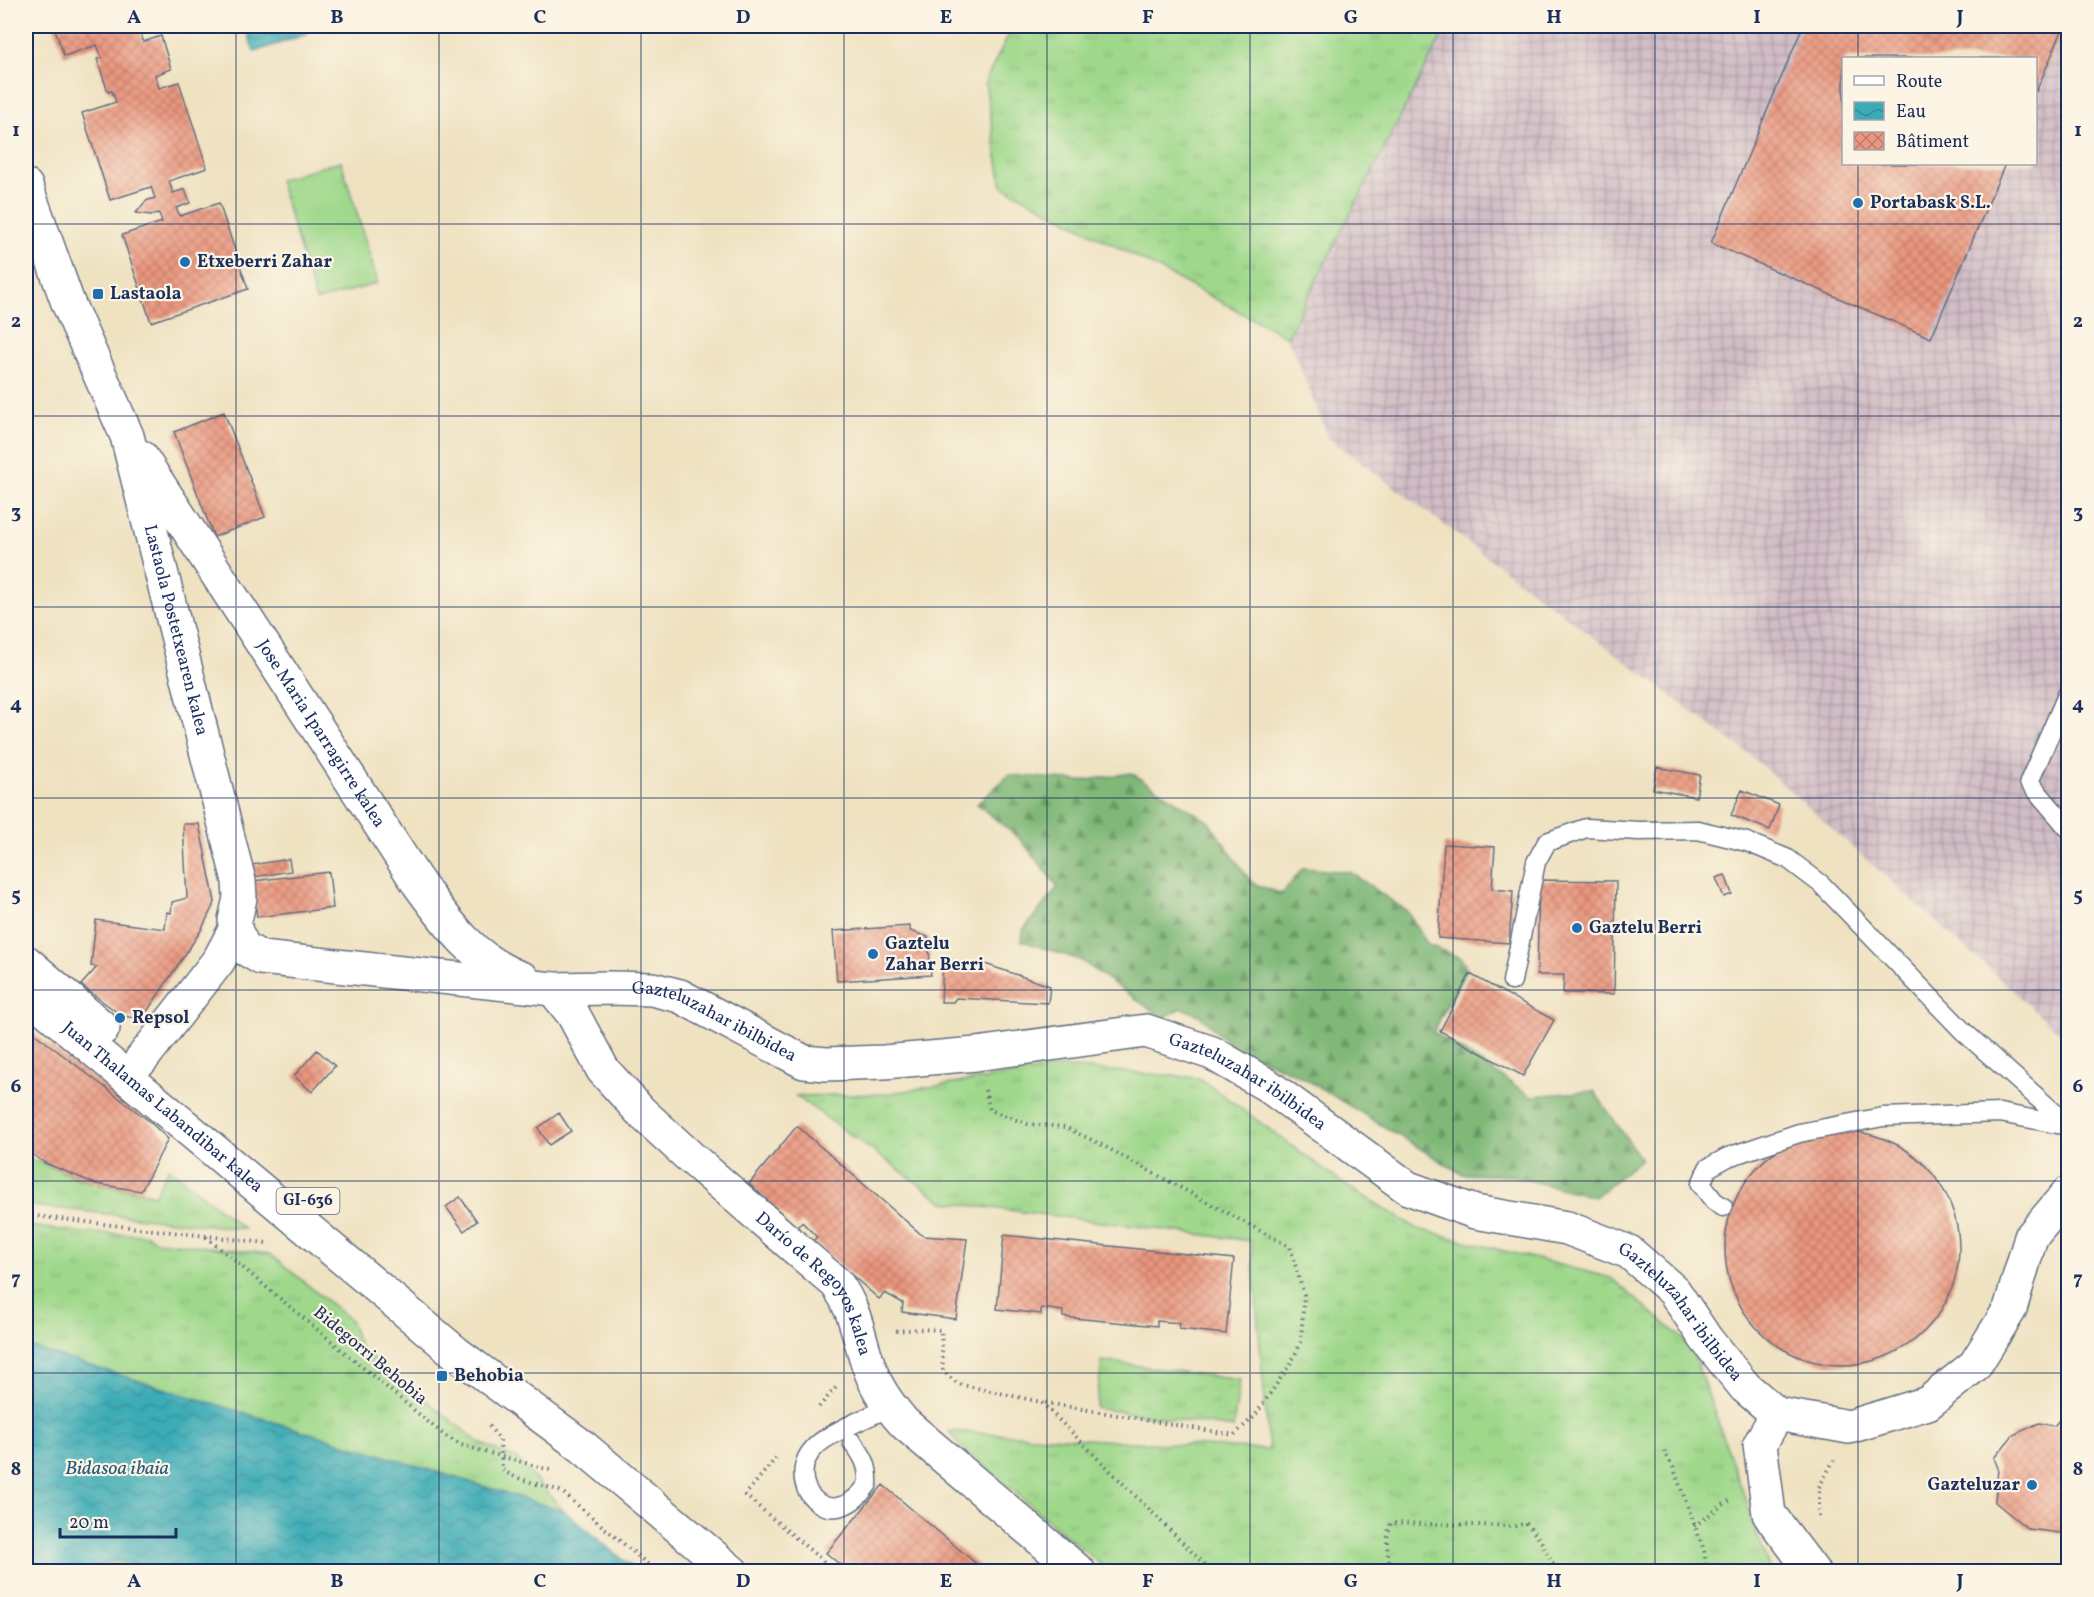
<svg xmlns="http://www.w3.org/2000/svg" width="2094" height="1597" viewBox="0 0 2094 1597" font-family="Vollkorn,serif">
	<defs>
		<pattern id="industrial-grid" width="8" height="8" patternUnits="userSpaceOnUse" patternTransform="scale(1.5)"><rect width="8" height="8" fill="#d2bdc6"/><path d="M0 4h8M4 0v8" fill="none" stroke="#aa9aa4"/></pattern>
		<pattern id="grass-tufts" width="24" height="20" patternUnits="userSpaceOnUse" patternTransform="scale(1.5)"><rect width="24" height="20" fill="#9fd88b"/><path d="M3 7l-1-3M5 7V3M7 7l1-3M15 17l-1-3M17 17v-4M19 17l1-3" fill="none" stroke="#88ba7a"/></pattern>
		<pattern id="forest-firs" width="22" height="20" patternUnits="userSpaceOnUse" patternTransform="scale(1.5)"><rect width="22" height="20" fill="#7fb877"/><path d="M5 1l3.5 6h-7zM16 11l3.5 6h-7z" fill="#679665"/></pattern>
		<pattern id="water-waves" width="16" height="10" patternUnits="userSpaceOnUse" patternTransform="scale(1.5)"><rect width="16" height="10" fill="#3bacb6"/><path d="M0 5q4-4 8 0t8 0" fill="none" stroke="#318c97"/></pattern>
		<pattern id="building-cross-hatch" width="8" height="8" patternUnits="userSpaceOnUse" patternTransform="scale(1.5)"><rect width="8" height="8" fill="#eb967d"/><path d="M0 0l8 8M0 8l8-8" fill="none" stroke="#be7b6a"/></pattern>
	</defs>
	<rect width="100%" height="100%" fill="#fcf5e5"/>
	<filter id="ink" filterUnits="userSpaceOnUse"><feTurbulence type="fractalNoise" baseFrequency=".0167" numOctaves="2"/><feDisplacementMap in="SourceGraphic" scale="12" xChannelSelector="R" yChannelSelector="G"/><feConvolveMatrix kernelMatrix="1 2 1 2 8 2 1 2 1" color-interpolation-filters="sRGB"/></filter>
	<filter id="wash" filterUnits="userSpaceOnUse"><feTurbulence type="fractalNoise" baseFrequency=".008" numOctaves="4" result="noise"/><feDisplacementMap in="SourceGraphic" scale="24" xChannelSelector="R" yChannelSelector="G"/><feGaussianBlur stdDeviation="1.35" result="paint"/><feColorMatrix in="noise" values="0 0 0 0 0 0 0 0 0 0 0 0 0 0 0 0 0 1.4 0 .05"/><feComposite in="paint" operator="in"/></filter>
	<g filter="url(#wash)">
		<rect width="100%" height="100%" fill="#efe2c1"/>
		<!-- industrial -->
		<path fill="url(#industrial-grid)" fill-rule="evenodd" d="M1447,26H2068V1040L1751,756L1329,438L1287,337ZM1844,58H2036V164H1844Z"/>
		<!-- grass -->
		<path fill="url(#grass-tufts)" stroke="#5d8474" stroke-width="1.5" d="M1013,26H1447L1287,337L1002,186L985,82Z
			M1064,1067L1199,1078L1350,1188L1418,1229L1611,1278L1690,1345L1744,1495L1770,1571H1108L957,1443L949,1431L1269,1450L1251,1241L944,1202L796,1096L884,1094Z
			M26,1158C51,1164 74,1179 98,1184C117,1189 136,1189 154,1195L169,1168L244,1229L26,1205Z
			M26,1226L87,1233L148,1235L156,1241L270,1254L350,1320L360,1348L480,1443L517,1459L564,1511L26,1346Z
			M1102,1361L1240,1380L1233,1428L1096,1408Z"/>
		<!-- forest -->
		<path fill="url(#forest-firs)" stroke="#4d746a" stroke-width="1.5" d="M1131,773L1208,821L1252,883L1282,894L1303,868L1350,872L1408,912L1428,945L1461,958L1467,969L1433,1032L1531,1096L1594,1091L1641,1159L1595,1197L1512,1176L1462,1174L1304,1078L1230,1044L1199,1015L1182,1008L1163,1018L1080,960L1022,941L1023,930L1058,887L1021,840L977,804L1009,775L1081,781Z
			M113,1560L178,1570L181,1571L88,1572Z"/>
		<!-- pitch -->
		<path fill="#9fd88b" stroke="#5d8474" stroke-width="1.5" d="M341,161L378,283L316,301L279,180Z"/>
		<!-- water -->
		<path fill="url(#water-waves)" stroke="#2b6e8a" stroke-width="1.5" d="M245,26H305L308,34L254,52Z
			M26,1346L564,1511L637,1571L181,1572L113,1560L88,1571H26Z"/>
		<g id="blocks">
			<!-- building -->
			<path fill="url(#building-cross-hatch)" d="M54,26H155L140,31L143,42L161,36L171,69L155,75L159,88L179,82L207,168L169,181L173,193L185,189L190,203L176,208L180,216L219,203L248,289L151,322L122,235L162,222L159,213L151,215L136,213L146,201L155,198L151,187L110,200L82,113L116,102L112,91L108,92L97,59L102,58L97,45L64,56Z
				M1803,26H2064L2036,92V58H1844V164H2005L1931,338L1711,243Z
				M224,412L265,517L214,537L174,432Z
				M1657,767L1700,775L1696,797L1653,789Z
				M1742,790L1779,805L1770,830L1731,815Z
				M183,824H199L215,902L200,932L142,1019L122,1016L81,985L97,967L91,966L96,920L165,929L167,912L171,913L172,902L187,898Z
				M1444,844L1495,847L1492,889L1513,891L1509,943L1438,938Z
				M289,859L291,871L254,877L251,865Z
				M329,872L333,908L257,917L253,881Z
				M1725,875L1732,894L1724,897L1716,878Z
				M1539,880L1616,881L1614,994L1563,993L1564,975H1537Z
				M910,926V931L928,937L931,975L837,981L833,931Z
				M943,963L985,964L1050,986L1048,1003L956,998L953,1002H941Z
				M1470,974L1554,1020L1523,1076L1440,1031Z
				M26,1027L149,1121L168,1139L141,1191L96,1184L45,1163L26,1150Z
				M317,1050L335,1066L312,1092L294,1076Z
				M559,1113L571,1131L549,1145L538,1128Z
				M797,1126L923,1236L967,1239L956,1319L902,1312L903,1303L885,1293L879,1299L813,1241L817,1237L802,1222L797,1227L749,1184Z
				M1725 1248a117 117 0 1 1 234 0a117 117 0 1 1-234 0Z
				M460,1197L477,1221L464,1231L446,1207Z
				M1004,1235L1234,1259L1226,1334L1179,1329L1180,1323L1157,1321V1326L1063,1317V1311L1041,1308V1314L997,1309Z
				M2068,1410V1529L2060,1533L2028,1529L1995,1502L1998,1468L1994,1458L2013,1435L2039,1423L2054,1426Z
				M883,1485L986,1572H849L826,1553Z"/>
		</g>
	</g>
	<g filter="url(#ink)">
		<use href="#blocks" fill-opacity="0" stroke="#656e81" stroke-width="1.5"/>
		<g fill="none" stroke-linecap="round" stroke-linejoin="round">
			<!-- service casing -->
			<g stroke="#656e81" stroke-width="21">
				<path id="service" d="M2068,693L2029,782L2068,828
					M1512,981L1536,862L1547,842L1586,828L1639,831L1698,830L1747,842L1788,859L1821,884L1963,1031L2068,1125
					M1723,1207L1714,1201L1701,1184L1708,1168L1728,1157L1799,1133L1883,1117L2000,1113L2068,1126
					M852,1442C863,1455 869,1466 868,1484C829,1541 780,1480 816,1446C830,1432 871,1416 890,1407"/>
			</g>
			<!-- tertiary casing -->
			<g stroke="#656e81" stroke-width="36">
				<g id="tertiary">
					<path id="s1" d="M26,186L68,303L127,436L239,881L240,898L235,920V930L219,960L141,1060"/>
					<path id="s2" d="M141,457L416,880C445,920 474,962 523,979"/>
					<path id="s3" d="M235,930L244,948L261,958L553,989L610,988L652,989L680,996L804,1062L826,1064L884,1062L976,1054L1146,1031L1212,1053L1267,1085L1408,1188L1475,1212L1567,1228L1629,1252L1674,1291L1706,1339L1745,1387L1777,1414L1849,1427L1928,1403L1975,1365L2010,1309L2031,1237L2068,1193"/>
					<path id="s4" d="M553,989L573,1014L603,1070L642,1113L689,1156L837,1284C858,1314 858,1339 871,1372C878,1391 890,1407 904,1423L1079,1572"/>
					<path d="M1777,1414L1760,1444L1769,1514L1813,1572"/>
				</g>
			</g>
			<!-- primary casing -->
			<g stroke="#656e81" stroke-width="36">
				<g id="primary">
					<path d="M26,962L103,1028"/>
					<path id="s5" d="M26,993L456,1353L583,1447L732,1572"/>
				</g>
			</g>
			<!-- path -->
			<path stroke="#656e81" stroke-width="4" stroke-dasharray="1.5 4.5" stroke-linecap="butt" d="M985,1090L990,1110L1027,1124L1065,1127L1100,1144L1290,1247L1304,1295L1301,1342L1291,1363L1254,1417L1234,1435L1041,1402
				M26,1215L266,1243
				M206,1237L444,1435L461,1445L550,1470
				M896,1331L918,1329L941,1330L943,1371L958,1384L1041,1402L1212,1572
				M819,1407L838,1385
				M489,1426L500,1440L502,1469C513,1480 546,1485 562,1492L657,1572
				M1664,1451L1673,1467L1704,1550L1707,1572
				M776,1458L745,1495L836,1572
				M1819,1517V1487L1834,1460
				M1694,1526L1730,1500
				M1394,1572C1386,1557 1385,1538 1391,1523L1515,1526L1526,1523L1541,1541L1557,1572"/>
			<!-- service -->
			<use href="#service" stroke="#fff" stroke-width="18"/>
			<!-- tertiary -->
			<use href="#tertiary" stroke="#fff" stroke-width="33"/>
			<!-- primary -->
			<use href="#primary" stroke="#fff" stroke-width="33"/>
		</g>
	</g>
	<!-- grid -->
	<path fill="none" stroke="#1b2f5e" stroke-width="1.5" stroke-opacity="0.55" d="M236,26V1572M439,26V1572M641,26V1572M844,26V1572M1047,26V1572M1250,26V1572M1453,26V1572M1655,26V1572M1858,26V58M1858,164V1572M26,224H2068M26,416H2068M26,607H2068M26,798H2068M26,990H2068M26,1181H2068M26,1373H2068"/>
	<!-- markers -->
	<g fill="#1f6fb2" stroke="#fcf5e5" stroke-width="2">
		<circle cx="1858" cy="203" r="6"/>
		<circle cx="185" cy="262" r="6"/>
		<rect x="92" y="288" width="12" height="12" rx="3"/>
		<circle cx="1577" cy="928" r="6"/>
		<circle cx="873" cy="954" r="6"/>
		<circle cx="120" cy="1018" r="6"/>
		<rect x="436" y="1370" width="12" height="12" rx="3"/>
		<circle cx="2032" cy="1485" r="6"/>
	</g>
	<g text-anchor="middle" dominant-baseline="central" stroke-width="4.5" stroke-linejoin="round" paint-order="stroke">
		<!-- shield labels -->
		<rect fill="#fcf5e5" stroke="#5e6a86" stroke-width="1.5" x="276.5" y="1188" width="63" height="26" rx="4.5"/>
		<g font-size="16" font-weight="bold" fill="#1b2f5e">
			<text x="308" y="1201">GI-636</text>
		</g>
		<!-- poi labels -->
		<g font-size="18" font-weight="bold" fill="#1b2f5e" stroke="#fcf5e5" text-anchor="start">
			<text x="1870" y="203">Portabask S.L.</text>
			<text x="197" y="262">Etxeberri Zahar</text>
			<text x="110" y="294">Lastaola</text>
			<text x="1589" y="928">Gaztelu Berri</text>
			<text x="885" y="944">Gaztelu<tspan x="885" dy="21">Zahar Berri</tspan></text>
			<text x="132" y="1018">Repsol</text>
			<text x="454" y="1376">Behobia</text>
			<text x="2020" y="1485" text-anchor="end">Gazteluzar</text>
		</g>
		<!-- street labels -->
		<g font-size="18" fill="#1b2f5e" stroke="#fcf5e5">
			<text stroke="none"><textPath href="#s1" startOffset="470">Lastaola Postetxearen kalea</textPath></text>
			<text stroke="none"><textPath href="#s2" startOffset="330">Jose Maria Iparragirre kalea</textPath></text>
			<text stroke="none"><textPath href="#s3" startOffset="502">Gazteluzahar ibilbidea</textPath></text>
			<text stroke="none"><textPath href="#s3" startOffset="1060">Gazteluzahar ibilbidea</textPath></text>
			<text stroke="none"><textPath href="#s5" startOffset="178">Juan Thalamas Labandibar kalea</textPath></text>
			<text stroke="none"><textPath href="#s4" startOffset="399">Darío de Regoyos kalea</textPath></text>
			<text stroke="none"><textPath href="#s3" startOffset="1564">Gazteluzahar ibilbidea</textPath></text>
			<text transform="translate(370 1356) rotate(40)">Bidegorri Behobia</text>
		</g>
		<!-- water labels -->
		<g font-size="20" font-style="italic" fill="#265b7d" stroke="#fcf5e5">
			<text x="117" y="1469">Bidasoa ibaia</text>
		</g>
	</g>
	<!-- margin -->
	<rect width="2094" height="1597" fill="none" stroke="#fcf5e5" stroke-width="66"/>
	<!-- legend -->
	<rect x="1842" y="57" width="195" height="108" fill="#fcf5e5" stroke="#a2a6af" stroke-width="1.5"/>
	<rect x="1854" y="76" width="30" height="9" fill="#ffffff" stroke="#a2a6af" stroke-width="1.5"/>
	<text x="1896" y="87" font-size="18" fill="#1b2f5e">Route</text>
	<rect x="1854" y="102" width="30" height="18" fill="url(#water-waves)" stroke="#a2a6af" stroke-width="1.5"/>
	<text x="1896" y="117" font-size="18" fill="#1b2f5e">Eau</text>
	<rect x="1854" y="132" width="30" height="18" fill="url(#building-cross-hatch)" stroke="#a2a6af" stroke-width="1.5"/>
	<text x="1896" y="147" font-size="18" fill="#1b2f5e">Bâtiment</text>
	<!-- scale -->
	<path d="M60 1528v9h116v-9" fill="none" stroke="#1b2f5e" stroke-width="3"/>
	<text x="69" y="1528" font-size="18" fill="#1b2f5e" stroke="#fcf5e5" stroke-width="4.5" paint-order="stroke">20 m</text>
	<rect x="33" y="33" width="2028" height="1531" fill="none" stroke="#1b2f5e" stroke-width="2"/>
	<g font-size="20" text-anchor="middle" font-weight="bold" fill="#1b2f5e">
		<text x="134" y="23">A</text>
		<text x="337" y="23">B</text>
		<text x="540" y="23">C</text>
		<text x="743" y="23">D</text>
		<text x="946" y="23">E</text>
		<text x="1148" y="23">F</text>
		<text x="1351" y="23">G</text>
		<text x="1554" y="23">H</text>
		<text x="1757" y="23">I</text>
		<text x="1960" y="23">J</text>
		<text x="16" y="136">1</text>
		<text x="2078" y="136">1</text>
		<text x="16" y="327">2</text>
		<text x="2078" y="327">2</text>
		<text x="16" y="518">3</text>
		<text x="2078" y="518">3</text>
		<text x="16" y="710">4</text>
		<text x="2078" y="710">4</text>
		<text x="16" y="901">5</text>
		<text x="2078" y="901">5</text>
		<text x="16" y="1092">6</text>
		<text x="2078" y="1092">6</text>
		<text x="16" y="1284">7</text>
		<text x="2078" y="1284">7</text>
		<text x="16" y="1475">8</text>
		<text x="2078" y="1475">8</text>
		<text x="134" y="1587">A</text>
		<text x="337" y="1587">B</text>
		<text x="540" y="1587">C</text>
		<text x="743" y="1587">D</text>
		<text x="946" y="1587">E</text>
		<text x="1148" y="1587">F</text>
		<text x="1351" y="1587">G</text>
		<text x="1554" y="1587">H</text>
		<text x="1757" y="1587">I</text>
		<text x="1960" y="1587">J</text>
	</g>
</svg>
